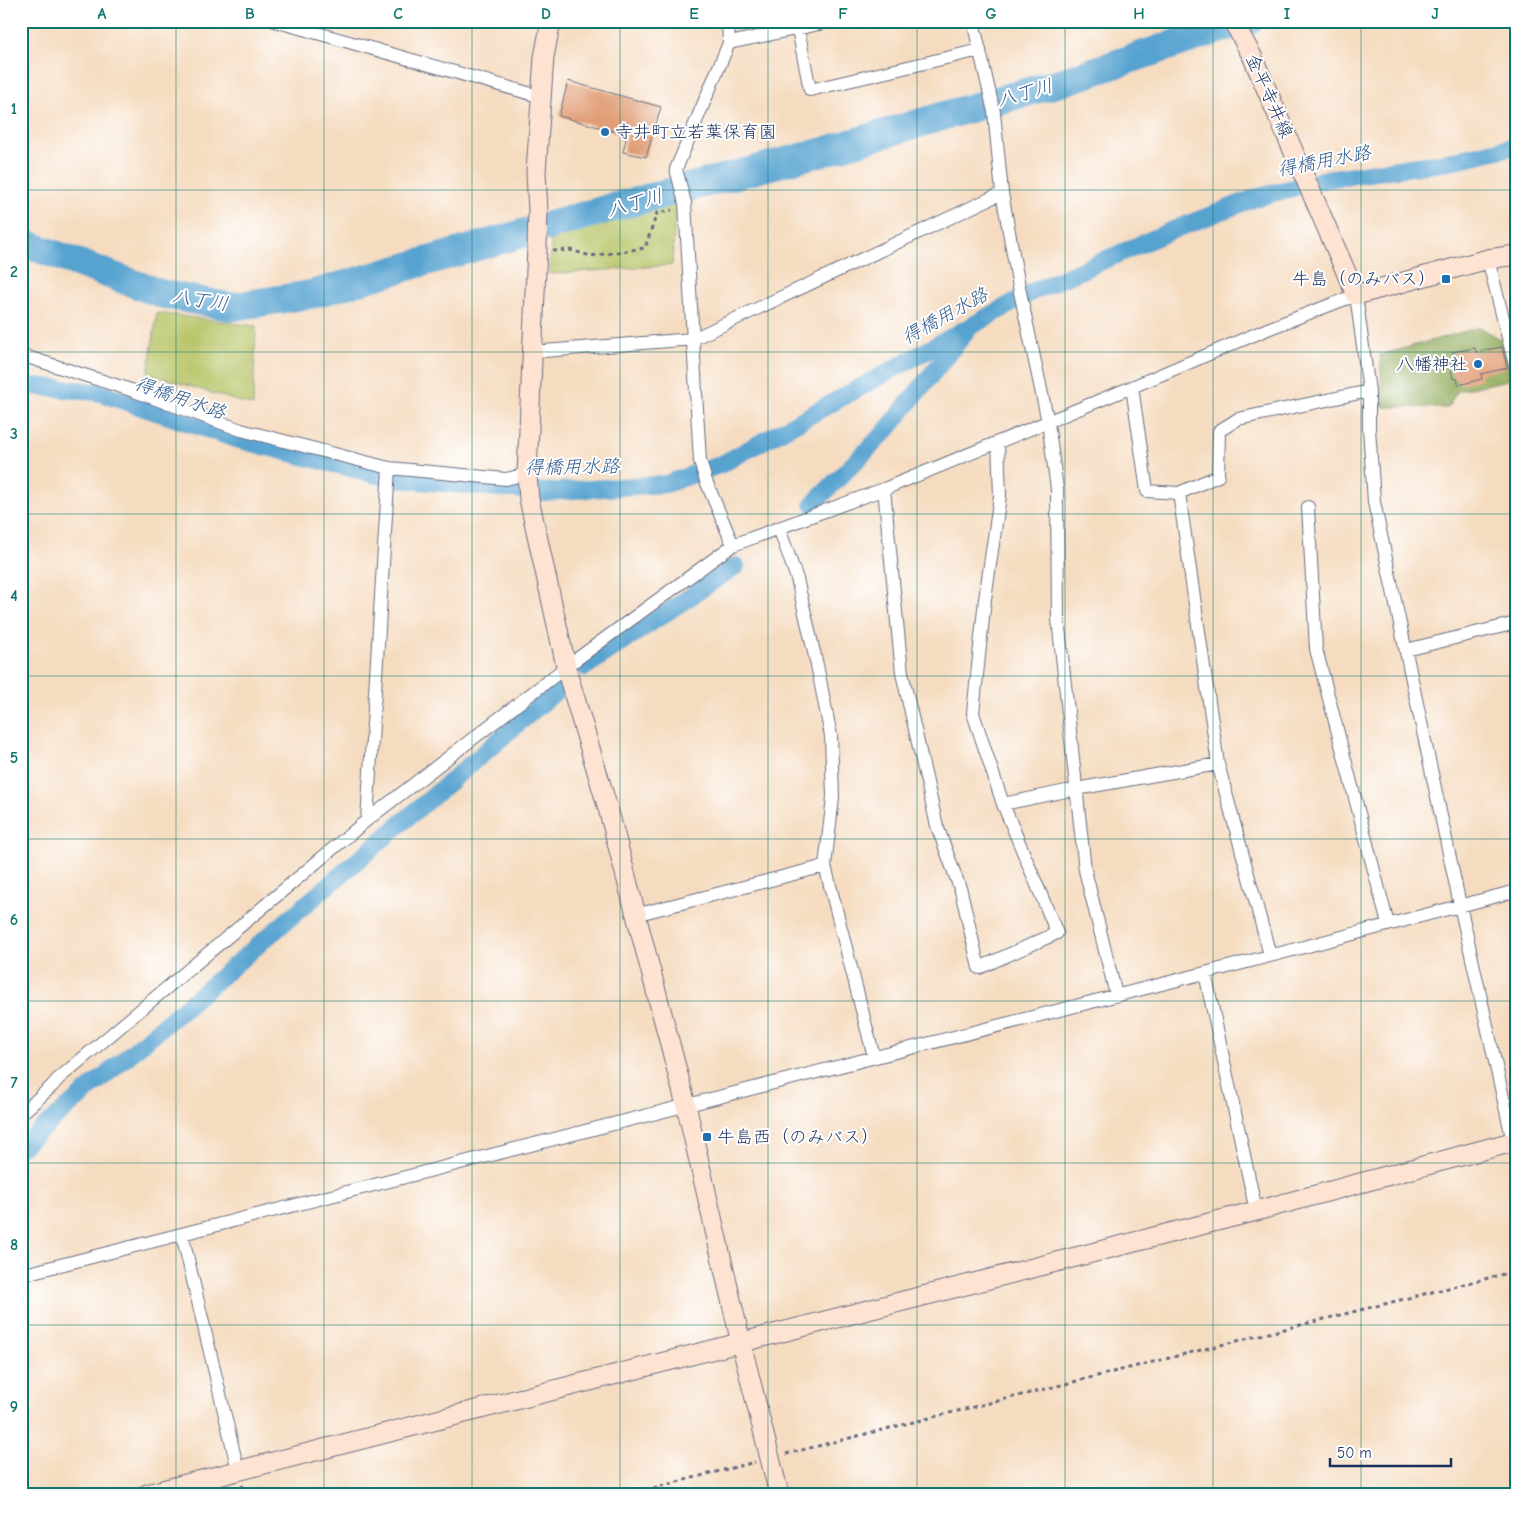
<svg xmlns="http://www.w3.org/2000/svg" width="1537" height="1515" viewBox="0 0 1537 1515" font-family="'Comic Neue','Klee One',sans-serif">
	<rect width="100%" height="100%" fill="#fff"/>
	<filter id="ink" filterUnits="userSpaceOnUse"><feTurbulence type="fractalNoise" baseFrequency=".02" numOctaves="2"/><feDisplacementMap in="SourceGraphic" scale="10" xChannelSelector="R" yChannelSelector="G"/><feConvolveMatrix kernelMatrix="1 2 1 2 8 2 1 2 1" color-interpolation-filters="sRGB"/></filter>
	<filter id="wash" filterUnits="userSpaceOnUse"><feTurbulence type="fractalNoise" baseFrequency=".0096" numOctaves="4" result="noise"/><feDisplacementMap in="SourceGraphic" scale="20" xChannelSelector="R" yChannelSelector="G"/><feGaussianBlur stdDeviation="1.12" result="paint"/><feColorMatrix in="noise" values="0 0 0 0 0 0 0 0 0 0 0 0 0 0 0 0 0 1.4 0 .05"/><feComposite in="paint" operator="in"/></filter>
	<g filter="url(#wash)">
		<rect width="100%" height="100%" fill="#f5dcc0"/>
		<!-- green -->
		<path fill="#b7c568" stroke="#697a63" d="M676,202L672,265L550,274L551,235Z
			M157,313L256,326L253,406L148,373Z"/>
		<!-- forest -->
		<path fill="#91aa5c" stroke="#566c5d" d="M1480,327L1505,342L1512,379L1457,391L1448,408L1383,407L1380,355Z"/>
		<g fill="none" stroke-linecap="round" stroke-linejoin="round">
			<!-- canal -->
			<path stroke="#57a3d0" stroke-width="18" d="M21,385L97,392L236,439L381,476
				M396,479L545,492L666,484L722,464L1034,291L1173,230L1255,198L1326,179L1447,162L1516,146
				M813,504L885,432L965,333
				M585,667L736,566
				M21,1147L560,688"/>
			<!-- river -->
			<path stroke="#57a3d0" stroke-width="29" d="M21,242L162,294L231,307L313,294L614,207L826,151L950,114L1062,82L1226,27L1248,21"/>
		</g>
		<g id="blocks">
			<!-- building -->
			<path fill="#e19e76" d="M568,81L661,107L646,157L623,152L627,135L559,116Z
				M1502,347L1507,368L1481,374L1482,379L1459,385L1457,378L1453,379L1449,360L1454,359L1452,352L1475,348L1476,352Z"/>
		</g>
	</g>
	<g filter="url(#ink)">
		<use href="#blocks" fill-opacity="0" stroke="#676c80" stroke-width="1"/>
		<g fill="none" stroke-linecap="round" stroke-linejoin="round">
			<!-- street casing -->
			<g stroke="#676c80" stroke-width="14">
				<path id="street" d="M275,21L542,97
					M728,21L729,43L676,169L685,203L700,461L706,481L733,545
					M973,21L994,112L1002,193L1020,292L1048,422L1057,489L1058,619L1085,870L1116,995
					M798,29L810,90L980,50
					M729,43L833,21
					M1488,259L1516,369
					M532,352L693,339L1002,193
					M21,355L134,391L241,430L389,468L506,479L527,474
					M1132,387L1147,491L1179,493L1218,764L1270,955
					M884,489L902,673L937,826L961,891L979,968L1057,933L1003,804L973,713L985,599L1000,496L998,442
					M1179,493L1218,476L1219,431L1238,419L1369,391
					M1308,507L1316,649L1388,924
					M779,528L797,579L817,665L831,736L833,797L825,866L874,1057
					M1406,650L1516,623
					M1003,804L1076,789L1218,764
					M367,820L389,468
					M635,915L825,866
					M1205,973L1256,1211
					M21,1114L52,1086L58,1079L367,820L566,667L733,545L884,489L1132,387L1270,328L1356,295L1369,391V428L1374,502L1460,905L1513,1142
					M182,1234L238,1470
					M21,1275L1205,973L1516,891"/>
			</g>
			<!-- secondary casing -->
			<g stroke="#676c80" stroke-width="21">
				<path id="secondary" d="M551,21L544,57L536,172L538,211L537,248L527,474L529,499L568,675L609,812L686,1105L741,1343L779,1494
					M1233,21L1252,56L1356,295L1488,259L1516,255
					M147,1494L1256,1211L1516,1141"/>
			</g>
			<!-- path -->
			<path stroke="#676c80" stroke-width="3" stroke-dasharray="4 4" stroke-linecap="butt" d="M553,251L570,250L591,256L645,248L657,213L672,210
				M786,1454L1516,1271
				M242,1485L245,1494
				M630,1494L755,1462"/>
			<!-- street -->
			<use href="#street" stroke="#fff" stroke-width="12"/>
			<!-- secondary -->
			<use href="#secondary" stroke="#fee3d2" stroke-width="19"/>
		</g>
	</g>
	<!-- grid -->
	<path fill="none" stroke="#0f766e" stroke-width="1" stroke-opacity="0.55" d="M176,21V1494M324,21V1494M472,21V1494M620,21V1494M768,21V1494M917,21V1494M1065,21V1494M1213,21V1494M1361,21V1494M21,190H1516M21,352H1516M21,514H1516M21,676H1516M21,839H1516M21,1001H1516M21,1163H1516M21,1325H1516"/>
	<!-- markers -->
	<g fill="#1f6fb2" stroke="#fff" stroke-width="2">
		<circle cx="605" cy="132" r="5"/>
		<rect x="1441" y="274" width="10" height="10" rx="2.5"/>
		<circle cx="1478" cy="364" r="5"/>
		<rect x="702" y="1132" width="10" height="10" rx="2.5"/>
	</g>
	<g text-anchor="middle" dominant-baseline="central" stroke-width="4" stroke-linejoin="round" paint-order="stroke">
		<!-- street labels -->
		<g font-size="18" fill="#1b2f5e" stroke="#fff">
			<text transform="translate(1269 96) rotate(66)">金平寺井線</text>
		</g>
		<!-- poi labels -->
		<g font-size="18" fill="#1b2f5e" stroke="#fff" text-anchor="start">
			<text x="615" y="132">寺井町立若葉保育園</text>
			<text x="1436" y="279" text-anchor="end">牛島（のみバス）</text>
			<text x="1468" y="364" text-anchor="end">八幡神社</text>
			<text x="717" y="1137">牛島西（のみバス）</text>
		</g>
		<!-- water labels -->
		<g font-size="19" font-style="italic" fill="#335d8c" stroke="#fff">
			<text transform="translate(1025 93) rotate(-16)">八丁川</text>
			<text transform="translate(1324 161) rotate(-11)">得橋用水路</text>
			<text transform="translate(635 203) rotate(-16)">八丁川</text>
			<text transform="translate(200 300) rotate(9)">八丁川</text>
			<text transform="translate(945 316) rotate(-29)">得橋用水路</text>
			<text transform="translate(180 398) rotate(19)">得橋用水路</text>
			<text transform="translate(572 467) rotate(-1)">得橋用水路</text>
		</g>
	</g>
	<!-- margin -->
	<rect width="1537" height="1515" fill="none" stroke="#fff" stroke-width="55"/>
	<!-- scale -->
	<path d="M1330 1458v8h121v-8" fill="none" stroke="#1b2f5e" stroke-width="2.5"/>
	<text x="1337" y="1458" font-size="15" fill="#1b2f5e" stroke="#ffffff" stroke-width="4" paint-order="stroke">50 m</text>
	<rect x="28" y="28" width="1482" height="1460" fill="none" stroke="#0f766e" stroke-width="2"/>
	<g font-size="16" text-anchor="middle" font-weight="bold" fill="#0f766e">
		<text x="102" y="19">A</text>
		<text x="250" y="19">B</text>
		<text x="398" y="19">C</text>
		<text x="546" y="19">D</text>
		<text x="694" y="19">E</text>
		<text x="843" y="19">F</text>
		<text x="991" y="19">G</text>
		<text x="1139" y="19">H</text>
		<text x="1287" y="19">I</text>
		<text x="1435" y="19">J</text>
		<text x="14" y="114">1</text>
		<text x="14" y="277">2</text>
		<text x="14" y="439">3</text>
		<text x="14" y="601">4</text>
		<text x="14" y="763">5</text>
		<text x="14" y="925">6</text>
		<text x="14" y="1088">7</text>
		<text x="14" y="1250">8</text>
		<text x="14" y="1412">9</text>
	</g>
</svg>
